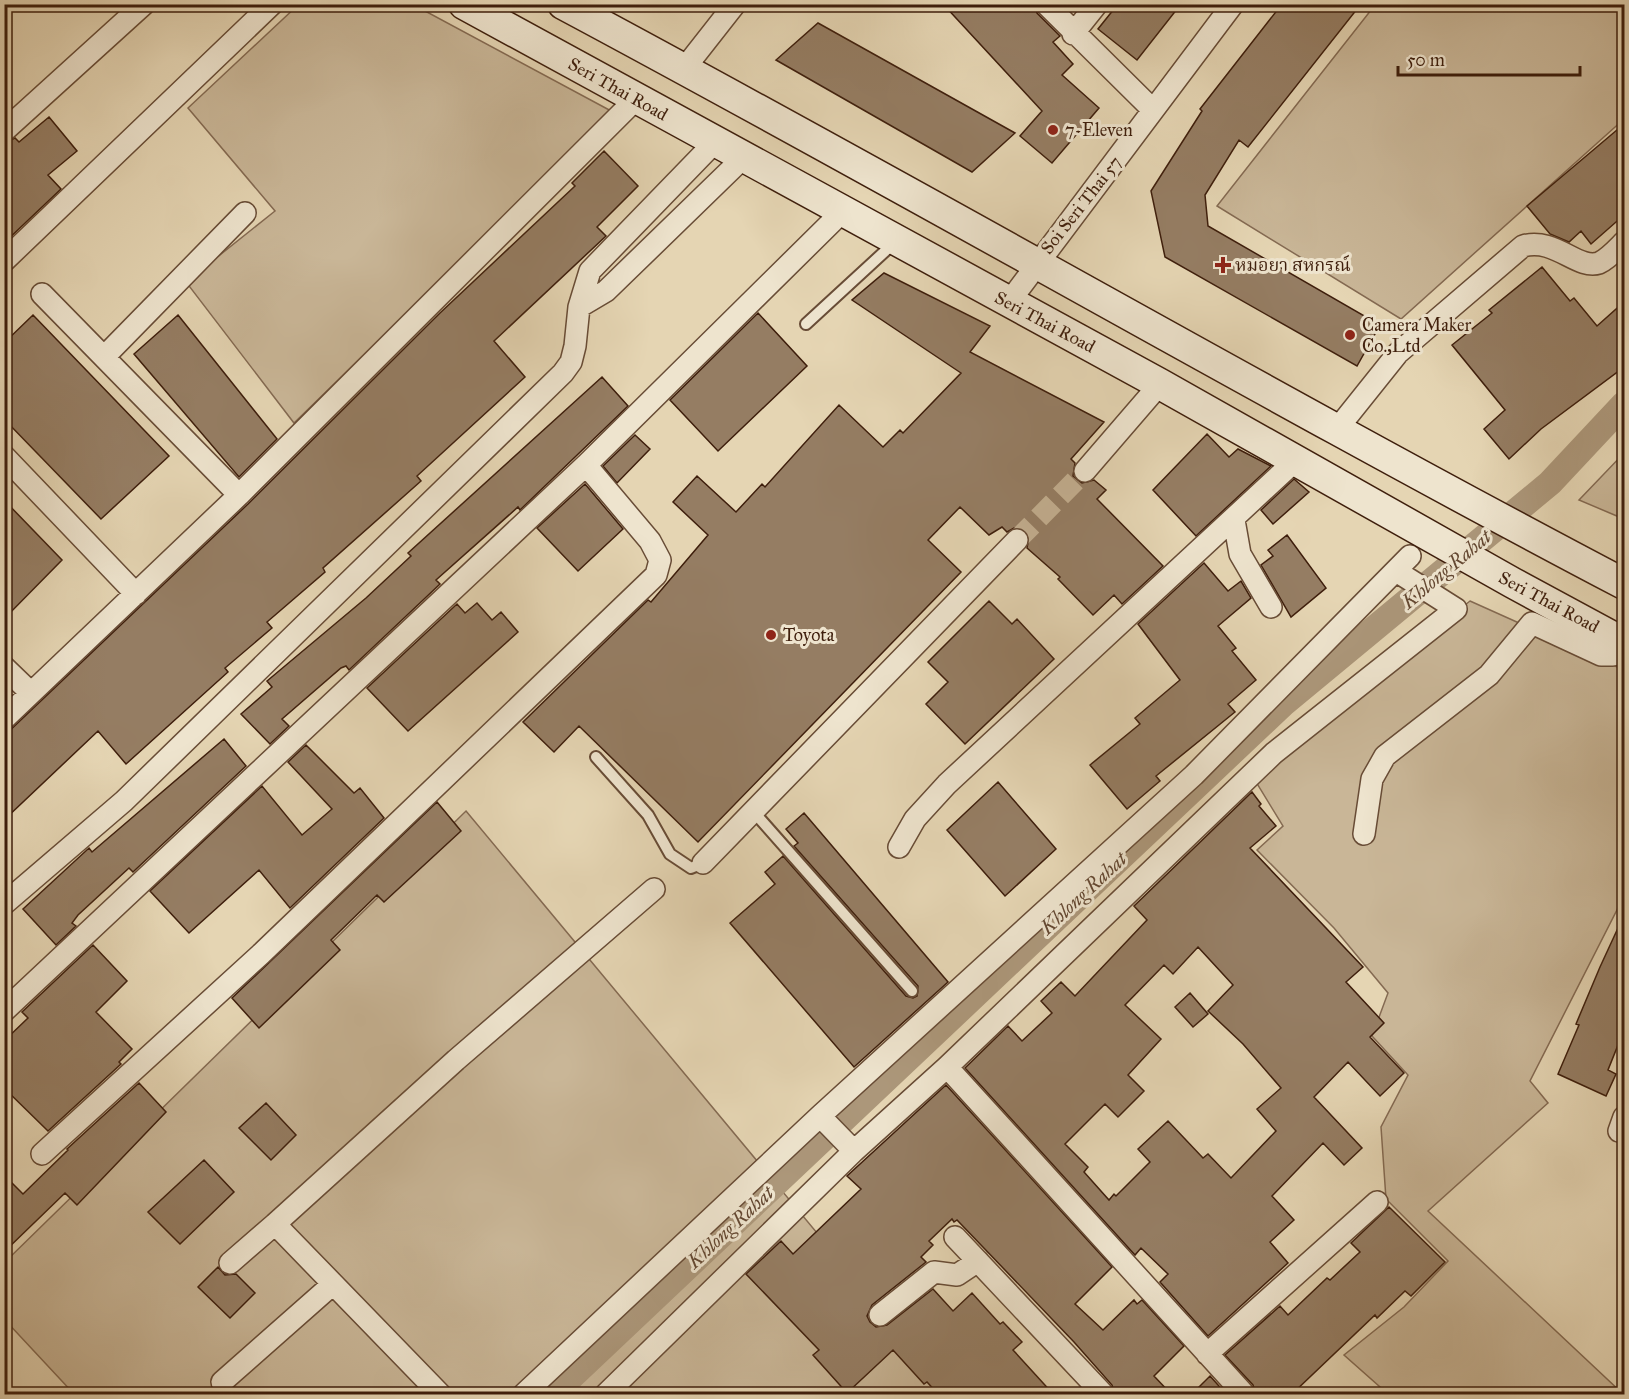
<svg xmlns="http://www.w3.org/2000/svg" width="1629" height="1399" viewBox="0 0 1629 1399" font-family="'IM FELL Great Primer','Noto Serif Thai',serif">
	<rect width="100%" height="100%" fill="#e5d5b3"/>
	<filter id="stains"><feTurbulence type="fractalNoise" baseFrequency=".00333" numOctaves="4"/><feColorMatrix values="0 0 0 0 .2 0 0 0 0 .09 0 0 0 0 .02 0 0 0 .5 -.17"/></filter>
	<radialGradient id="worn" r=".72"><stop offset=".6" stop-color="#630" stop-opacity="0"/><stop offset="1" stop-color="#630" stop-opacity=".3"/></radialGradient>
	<!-- green -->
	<path fill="#c9b697" stroke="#846a52" stroke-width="1.5" d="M298,5H414L613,112L294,423L186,282L275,211L188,108Z
		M1375,5H1624V119L1401,319L1217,206Z
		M1624,453V519L1579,500Z
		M1470,601L1624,670V896L1530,1081L1548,1103L1428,1211L1623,1394H1388L1344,1355L1404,1307L1448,1261L1386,1199L1381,1127L1408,1075L1372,1036L1388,993L1334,928L1257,850L1283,826L1256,782L1332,711Z
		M466,811L951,1394H74L5,1320V1262Z"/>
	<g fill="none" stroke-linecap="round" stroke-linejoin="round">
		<!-- canal -->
		<path stroke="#ac977a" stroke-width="26" d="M553,1394L1283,704L1550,483L1624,404"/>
	</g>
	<!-- building -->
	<path fill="#957d63" stroke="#3e1e0c" stroke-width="1.5" fill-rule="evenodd" d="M943,4H1034L1037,13L1060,36L1053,42L1073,64L1062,75L1099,108L1052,163L1020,136L1042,111Z
		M1118,4H1181L1137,60L1098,29Z
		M1282,4H1361L1248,147L1239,140L1205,195L1208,226L1380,325L1357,366L1165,257L1151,191L1202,111L1200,109Z
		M818,23L1015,133L972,172L776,60Z
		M49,117L77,151L48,175L61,189L4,243V143L15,138L19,142Z
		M1624,124V215L1591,244L1581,231L1569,242L1550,234L1527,206Z
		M604,151L638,186L597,227L606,236L494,341L525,377L417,476L421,481L323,568L325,572L267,622L272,628L225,668L228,672L126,764L98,731L4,820V736L248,504L440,313L575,186L572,183Z
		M1542,267L1570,301L1574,298L1597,326L1624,302V367L1541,429L1509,459L1484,429L1505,410L1452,345L1492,313L1489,310Z
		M884,273L990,326L970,352L1104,422L1071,459L1075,463L1073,476L1082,483L1094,480L1106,490L1097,499L1163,566L1122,604L1114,595L1093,615L1058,579L1060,577L1027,548L1029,537L1025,531L1014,528L1007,532L1002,527L989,535L960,507L928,540L961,572L698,842L579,726L554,752L523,722L648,600L651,602L708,535L673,502L697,476L736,512L762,484L765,487L839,405L883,447L900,430L903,433L961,373L852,300Z
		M758,313L807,366L718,451L670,400Z
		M33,315L169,456L101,519L4,419V343Z
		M178,315L277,439L239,477L134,354Z
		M602,377L628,406L520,510L518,507L436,580L440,584L349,670L346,666L341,668L282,719L289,726L270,744L241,714L272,687L267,681L366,598L411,556L408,553Z
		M1207,434L1229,457L1238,449L1271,466L1196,536L1153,490Z
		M635,435L650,449L617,483L603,466Z
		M1294,479L1309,492L1273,524L1261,510Z
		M585,484L623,529L578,571L537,528Z
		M4,500L62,560L4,619Z
		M1287,535L1326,588L1291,617L1261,565L1273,556L1268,550Z
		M1204,563L1228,591L1241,581L1251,598L1218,626L1236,648L1232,651L1256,680L1228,704L1235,712L1156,776L1160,781L1127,809L1090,765L1140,724L1135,718L1180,680L1138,624Z
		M989,601L1012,624L1017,619L1054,659L965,744L926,704L948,682L928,662Z
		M477,603L492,620L501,612L518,632L408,731L367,688L457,604L465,613Z
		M224,739L246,766L133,872L129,868L78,915L72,923L76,926L56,945L23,909L89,848L92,852Z
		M306,745L354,793L360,788L384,818L290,908L259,870L189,933L150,891L262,786L302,835L332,809L288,762Z
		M998,782L1056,849L1005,896L947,830Z
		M1252,792L1261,804L1259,806L1276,826L1250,848L1363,967L1346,982L1384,1023L1370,1037L1404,1073L1380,1096L1348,1062L1314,1097L1362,1148L1344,1165L1323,1143L1272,1196L1294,1220L1270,1242L1288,1263L1208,1336L1160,1282L1168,1274L1141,1248L1135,1255L965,1068L1008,1026L1022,1041L1052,1013L1041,1001L1061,982L1075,996L1147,920L1134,906ZM1198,947L1233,985L1208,1011L1243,1044L1281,1088L1257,1109L1276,1131L1231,1178L1208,1154L1203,1158L1168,1121L1138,1149L1150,1162L1116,1196L1114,1194L1109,1200L1084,1172L1088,1167L1065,1144L1105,1104L1118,1117L1144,1091L1128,1075L1161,1039L1125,1005L1164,965L1173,974Z
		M437,802L461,831L384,902L377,895L331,940L340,950L259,1028L232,998Z
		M804,813L948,982L854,1067L730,923L775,884L765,872L783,856L906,996L913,998L917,996L918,986L794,846L798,843L786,829Z
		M1624,915V1030L1608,1070L1616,1074L1606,1096L1558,1074L1579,1025L1576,1024L1600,967Z
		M93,945L127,981L96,1012L132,1049L119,1062L121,1064L48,1131L4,1088V1041L28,1018L22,1012Z
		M1190,993L1208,1014L1193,1027L1175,1007Z
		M139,1083L166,1112L77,1205L65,1193L4,1252V1175L23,1194L68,1150L67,1149Z
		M946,1085L1112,1267L1075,1304L1103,1330L1134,1300L1137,1304L1142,1300L1184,1346L1154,1376L1172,1395H1115L1112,1385L1074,1342L957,1220L954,1222L952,1219L929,1241L933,1245L921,1257L926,1262L872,1305L867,1316L870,1322L876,1327L887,1325L933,1289L953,1311L972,1293L1000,1324L1003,1322L1022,1342L1013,1350L1054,1395H939L927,1382L924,1384L893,1350L847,1393L813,1355L819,1350L746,1274L781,1241L793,1254L861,1189L847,1176Z
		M266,1103L296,1135L271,1160L239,1128Z
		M204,1160L234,1192L180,1244L148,1212Z
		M1389,1207L1445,1262L1411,1296L1405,1291L1377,1318L1375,1315L1291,1395H1256L1253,1385L1225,1355L1280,1306L1288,1315L1327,1278L1330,1280L1360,1252L1351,1243Z
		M218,1267L225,1275L236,1274L255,1293L230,1318L198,1287Z
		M1210,1376L1227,1395H1191Z"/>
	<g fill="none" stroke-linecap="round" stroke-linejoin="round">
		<!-- street-tunnel -->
		<path stroke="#c4b092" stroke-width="21" stroke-dasharray="21 10" stroke-linecap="butt" d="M1017,540L1085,471"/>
		<!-- lane casing -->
		<g stroke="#684c36" stroke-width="14">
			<path id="lane" d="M806,324L894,243
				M596,757L648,815L670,854L691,868L703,863
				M753,811L912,991"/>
		</g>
		<!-- street casing -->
		<g stroke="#684c36" stroke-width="24">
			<path id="street" d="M1046,4L1153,110
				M1073,34L1097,4
				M684,69L735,4
				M4,131L144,4
				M4,261L272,4
				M42,294L239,495
				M1009,302L1233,4
				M579,307L606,291L744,157
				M104,357L245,213
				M1338,428L1398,353L1523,246C1555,237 1577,270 1599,263C1608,259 1617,249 1624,242
				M4,456L136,594
				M1085,471L1160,384
				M1234,520L1240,554L1271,607
				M4,667L31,693
				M4,719L239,495L636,99
				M1364,834L1372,779L1385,756L1489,675L1532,623L1601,655H1613L1624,645
				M899,847L915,819L947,784L1296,460
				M703,863L1017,540
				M4,904L124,801L563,373L571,362L575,346L579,307L590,271L715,142
				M4,1011L586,465L842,212
				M947,1067L1244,1394
				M820,1116L854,1151
				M1619,1131L1624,1117
				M42,1154L261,954L656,575L660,560L650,541L586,465
				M955,1237L1103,1394
				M230,1263L275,1224
				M880,1315L934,1272L957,1275L978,1261
				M1207,1354L1377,1202
				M222,1382L333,1284
				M440,1394L275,1224L456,1060L654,889
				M524,1394L820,1116L1194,775L1410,556
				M606,1394L854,1151L947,1067L1274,753L1456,609L1396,571"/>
		</g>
		<!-- secondary casing -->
		<g stroke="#3e1e0c" stroke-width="33">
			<path id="secondary" d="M464,4L1160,384L1513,583L1624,643
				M563,4C919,194 1268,397 1624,584"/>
		</g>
		<!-- lane -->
		<use href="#lane" stroke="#eee4ce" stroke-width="10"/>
		<!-- street -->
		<use href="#street" stroke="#eee4ce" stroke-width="21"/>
		<!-- secondary -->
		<use href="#secondary" stroke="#eee4ce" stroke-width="30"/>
	</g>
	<!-- markers -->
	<g fill="#8f2418" stroke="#eee4ce" stroke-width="2">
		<circle cx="1053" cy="130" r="6"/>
		<path d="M1220 256h6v6h6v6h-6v6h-6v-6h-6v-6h6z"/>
		<circle cx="1350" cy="335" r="6"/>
		<circle cx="771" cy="635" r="6"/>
	</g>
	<g text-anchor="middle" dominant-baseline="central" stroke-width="6" stroke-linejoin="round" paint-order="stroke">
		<!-- street labels -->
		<g font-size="18" fill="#3e1e0c" stroke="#eee4ce">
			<text transform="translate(618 89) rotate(29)">Seri Thai Road</text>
			<text transform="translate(1081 205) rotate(-52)">Soi Seri Thai 57</text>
			<text transform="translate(1045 322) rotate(28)">Seri Thai Road</text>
			<text transform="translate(1549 602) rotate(28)">Seri Thai Road</text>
		</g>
		<!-- poi labels -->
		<g font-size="18" fill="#3e1e0c" stroke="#eee4ce" text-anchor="start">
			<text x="1065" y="130">7-Eleven</text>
			<text x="1235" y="265">หมอยา สหกรณ์</text>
			<text x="1362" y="325">Camera Maker<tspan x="1362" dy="21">Co.,Ltd</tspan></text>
			<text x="783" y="635">Toyota</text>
		</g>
		<!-- water labels -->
		<g font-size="20" font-style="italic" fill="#644832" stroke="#eee4ce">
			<text transform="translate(1446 569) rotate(-40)">Khlong Rahat</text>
			<text transform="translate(1083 893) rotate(-43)">Khlong Rahat</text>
			<text transform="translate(730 1227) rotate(-43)">Khlong Rahat</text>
		</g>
	</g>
	<!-- margin -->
	<rect width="1629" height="1399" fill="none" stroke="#e5d5b3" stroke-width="24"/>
	<rect x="6" y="6" width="1617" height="1387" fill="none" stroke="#3e1e0c" stroke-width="3"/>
	<rect x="12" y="12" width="1605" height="1375" fill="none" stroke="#3e1e0c" stroke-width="1.5"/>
	<!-- scale -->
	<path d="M1398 66v9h182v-9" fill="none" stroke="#3e1e0c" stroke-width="3"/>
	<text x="1407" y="66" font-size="18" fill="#3e1e0c" stroke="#eee4ce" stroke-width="4.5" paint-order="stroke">50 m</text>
	<rect width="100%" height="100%" filter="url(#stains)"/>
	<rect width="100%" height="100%" fill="url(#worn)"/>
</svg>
